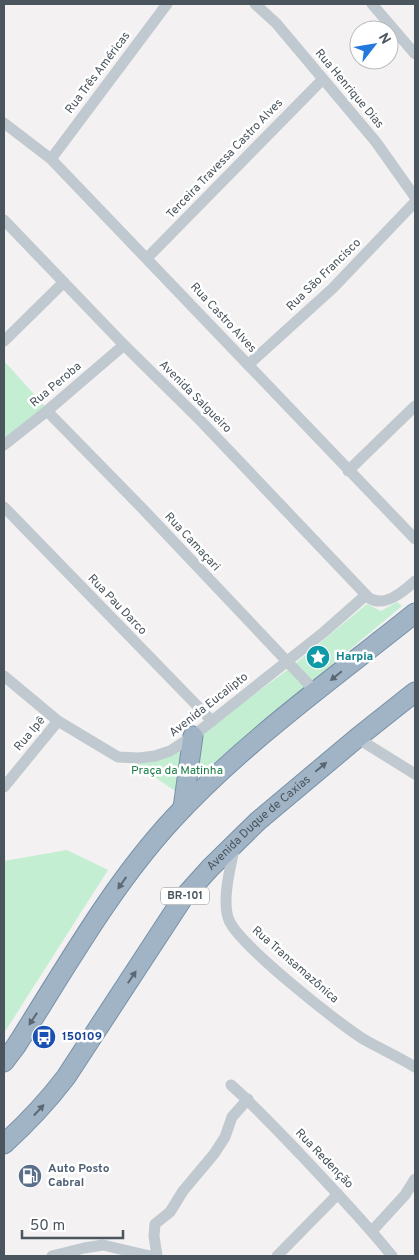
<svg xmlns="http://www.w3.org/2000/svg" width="419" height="1260" viewBox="0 0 419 1260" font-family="Overpass,sans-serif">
	<rect width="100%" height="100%" fill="#f3f1f1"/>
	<!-- green -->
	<path fill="#c3eed2" d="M4,361L52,414L4,450Z
		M397,602L402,606L178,793L133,762L172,755L290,668L367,604L381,611Z
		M67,850L108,870L4,1033V861Z"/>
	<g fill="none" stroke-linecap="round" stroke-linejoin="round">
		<!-- trunk casing -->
		<g stroke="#7791a9" stroke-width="21">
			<g id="trunk">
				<path d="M183,808L193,736"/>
				<path d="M4,1062L16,1046C65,969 111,886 173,819C244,742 334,678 415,613"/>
				<path id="s1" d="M4,1144C27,1123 47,1102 66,1077L183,898L210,868L258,821L357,738L415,692"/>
			</g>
		</g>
		<!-- minor -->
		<path stroke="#c0c9cf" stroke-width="11" d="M255,4L276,23L376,142L415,197
			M372,4L415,54
			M4,123L51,159L415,539
			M51,159L167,4
			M4,220L124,345L197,417L369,598C385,608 404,591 415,581
			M147,258L323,79
			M4,341L64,282
			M248,365L333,288L415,202
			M47,411L139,505L316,692
			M4,445L47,411L124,345
			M348,471L415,406
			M4,507L212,721
			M4,676L58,721L118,757L139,758L155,756L170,751L193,736L324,632L366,595
			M357,738L415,774
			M4,787L58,721
			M235,845C231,865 221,901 229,920C238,944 340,1025 365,1040C381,1049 399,1057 415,1067
			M231,1085C256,1107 279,1132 302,1156C333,1189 364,1221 392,1256
			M372,1231L405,1195L415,1179
			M52,1256L84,1248L103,1245L150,1256
			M157,1256L154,1236L155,1224L170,1212L183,1191L214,1154L225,1137L232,1117L248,1099
			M277,1256L338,1194"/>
		<!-- trunk -->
		<use href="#trunk" stroke="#a0b4c6" stroke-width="19"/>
	</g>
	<!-- one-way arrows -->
	<defs><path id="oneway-solid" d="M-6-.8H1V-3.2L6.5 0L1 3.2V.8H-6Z" transform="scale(1.25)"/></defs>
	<g fill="#5b6873">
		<use href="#oneway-solid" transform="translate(336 676) rotate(141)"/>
		<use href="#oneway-solid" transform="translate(321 767) rotate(-40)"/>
		<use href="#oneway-solid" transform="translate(122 883) rotate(125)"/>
		<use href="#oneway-solid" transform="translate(132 977) rotate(-56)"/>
		<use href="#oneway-solid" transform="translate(33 1019) rotate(123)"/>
		<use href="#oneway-solid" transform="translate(39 1110) rotate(-47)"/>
	</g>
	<!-- icons -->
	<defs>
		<g id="sight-disc" transform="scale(1.25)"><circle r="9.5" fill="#0f9aa8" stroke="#fff"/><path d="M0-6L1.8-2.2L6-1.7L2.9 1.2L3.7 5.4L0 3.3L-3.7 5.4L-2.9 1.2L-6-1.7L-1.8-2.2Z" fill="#fff"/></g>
		<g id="bus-disc" transform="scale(1.25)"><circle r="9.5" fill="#1a4fb4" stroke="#fff"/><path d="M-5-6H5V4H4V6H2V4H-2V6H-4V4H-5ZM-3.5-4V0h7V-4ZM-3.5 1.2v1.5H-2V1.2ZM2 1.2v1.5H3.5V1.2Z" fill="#fff"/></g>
		<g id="fuel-disc" transform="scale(1.25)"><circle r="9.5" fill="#5c6f8a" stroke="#fff"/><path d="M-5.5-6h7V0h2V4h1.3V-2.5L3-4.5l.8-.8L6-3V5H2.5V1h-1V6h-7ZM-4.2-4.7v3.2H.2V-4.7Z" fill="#fff"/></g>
	</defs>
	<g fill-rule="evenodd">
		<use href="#sight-disc" x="318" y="657"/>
		<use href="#bus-disc" x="44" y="1037"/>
		<use href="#fuel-disc" x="30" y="1176"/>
	</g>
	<g text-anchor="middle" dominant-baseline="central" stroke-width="5" stroke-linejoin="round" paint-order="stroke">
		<!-- shield labels -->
		<rect fill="#fff" stroke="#80888e" stroke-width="1" x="161" y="887.5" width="48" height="17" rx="4"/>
		<g font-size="11" font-weight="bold" fill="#4a555e">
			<text x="185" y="896">BR-101</text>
		</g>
		<!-- street labels -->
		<g font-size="12" fill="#4a555e" stroke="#fff">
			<text transform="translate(98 73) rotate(-53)">Rua Três Américas</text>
			<text transform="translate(349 89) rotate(50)">Rua Henrique Dias</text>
			<text transform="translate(225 159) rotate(-46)">Terceira Travessa Castro Alves</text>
			<text transform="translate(324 275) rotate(-44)">Rua São Francisco</text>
			<text transform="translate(223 318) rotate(47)">Rua Castro Alves</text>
			<text transform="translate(56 385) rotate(-40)">Rua Peroba</text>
			<text transform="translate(195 397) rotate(45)">Avenida Salgueiro</text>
			<text transform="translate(192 542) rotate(47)">Rua Camaçari</text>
			<text transform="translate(117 605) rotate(46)">Rua Pau Darco</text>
			<text transform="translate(209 705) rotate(-38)">Avenida Eucalipto</text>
			<text transform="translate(30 734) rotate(-50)">Rua Ipê</text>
			<text stroke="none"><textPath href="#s1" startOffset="412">Avenida Duque de Caxias</textPath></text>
			<text transform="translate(295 965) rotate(41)">Rua Transamazônica</text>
			<text transform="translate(324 1159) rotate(46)">Rua Redenção</text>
		</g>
		<!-- culture labels -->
		<g font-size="12" font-weight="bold" fill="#0d838f" stroke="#fff" text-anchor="start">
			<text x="336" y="657">Harpia</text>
		</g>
		<!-- park labels -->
		<g font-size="12" fill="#1d7d49" stroke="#fff">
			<text x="177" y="771">Praça da Matinha</text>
		</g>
		<!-- transit labels -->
		<g font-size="12" font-weight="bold" fill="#164399" stroke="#fff" text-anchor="start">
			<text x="62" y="1037">150109</text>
		</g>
		<!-- service labels -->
		<g font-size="12" font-weight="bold" fill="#4e5e75" stroke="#fff" text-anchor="start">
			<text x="48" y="1169">Auto Posto<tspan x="48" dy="14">Cabral</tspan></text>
		</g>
	</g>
	<!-- border -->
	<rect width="419" height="1260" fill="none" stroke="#4a555e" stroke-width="10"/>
	<!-- north arrow -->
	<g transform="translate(374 45) rotate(59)"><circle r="24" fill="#ffffff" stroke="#b7bbbf"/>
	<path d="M0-4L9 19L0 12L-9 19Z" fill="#237adc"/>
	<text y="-8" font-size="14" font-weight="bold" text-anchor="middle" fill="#4a555e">N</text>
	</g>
	<!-- scale -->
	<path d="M22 1230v8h101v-8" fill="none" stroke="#4a555e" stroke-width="2.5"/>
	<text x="30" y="1230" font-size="15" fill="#4a555e" stroke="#ffffff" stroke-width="4" paint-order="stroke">50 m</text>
</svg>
